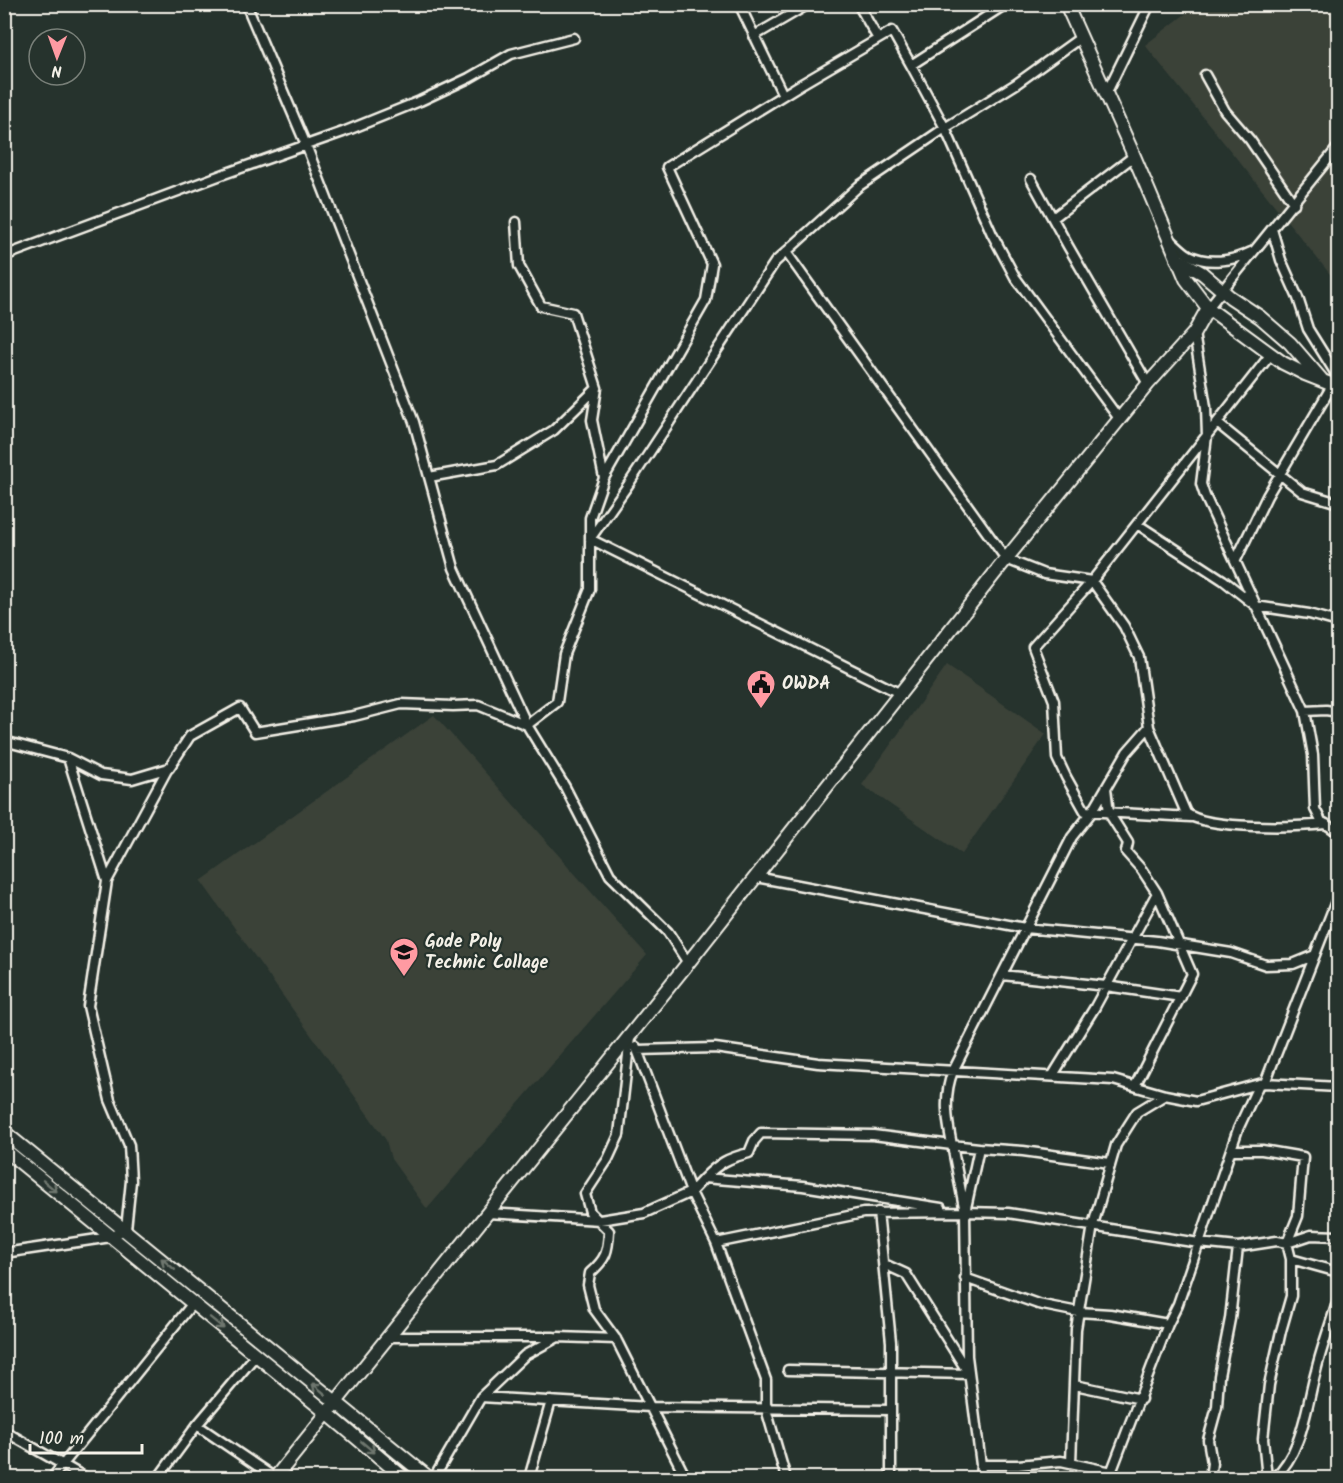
<svg xmlns="http://www.w3.org/2000/svg" width="1343" height="1483" viewBox="0 0 1343 1483" font-family="Kalam,sans-serif">
	<rect width="100%" height="100%" fill="#26332d"/>
	<filter id="ink" filterUnits="userSpaceOnUse"><feTurbulence type="fractalNoise" baseFrequency=".0167" numOctaves="2"/><feDisplacementMap in="SourceGraphic" scale="12" xChannelSelector="R" yChannelSelector="G"/><feConvolveMatrix kernelMatrix="1 2 1 2 8 2 1 2 1" color-interpolation-filters="sRGB"/></filter>
	<g filter="url(#ink)">
		<!-- built -->
		<path fill="#3b4239" d="M1197,5H1338V284L1145,45Z
			M947,665L1046,734L962,854L862,785Z
			M434,715L647,955L427,1209L391,1159L386,1140L201,881Z"/>
		<g fill="none" stroke-linecap="round" stroke-linejoin="round">
			<!-- street casing -->
			<g stroke="#f4f1e8" stroke-width="13">
				<path id="street" d="M246,4L306,145L414,422L454,568L527,725L565,787L610,875L668,932L688,963
					M739,4L783,95
					M858,4L878,39
					M4,6L8,4
					M754,36L809,4
					M911,65L945,128L1016,84L1080,38
					M1205,75L1225,111L1250,140L1294,204
					M1106,94L1150,4
					M1031,179L1068,246L1148,384
					M1053,218L1134,156
					M1272,229L1281,260L1298,298L1308,329L1338,377
					M1170,239C1176,244 1182,251 1189,255C1208,265 1233,261 1251,252
					M786,252L1006,559L1044,574L1092,581L1124,626L1139,657L1149,727L1186,813C1207,830 1297,827 1326,824
					M4,256L224,174L343,132L420,101L469,78L511,54L574,38
					M1208,308L1338,147
					M1194,333L1206,407L1207,436L1201,484L1205,496L1305,711L1313,755L1315,809L1321,821L1338,832
					M1217,423L1302,492L1338,503
					M429,477L497,465L554,430L597,388
					M604,478L706,300L712,264L667,167L798,86L892,31L911,65L1006,4
					M1137,524L1223,580L1256,606L1309,614L1338,622
					M1236,560L1267,496L1333,384
					M901,694L590,539L628,485L775,262L859,186L945,128L992,234L1015,277L1120,420
					M1305,711L1326,710L1338,712
					M4,741L68,758L101,775L132,779L169,768L190,736L240,708L255,732L354,716L401,704L453,706L478,705L527,725L557,702L564,654L590,589V518L604,478L592,420L597,388L573,313L541,306L519,266L516,222
					M68,758L107,881
					M1191,817L1085,811L1066,777L1057,758L1054,701L1033,647L1092,581L1271,354
					M756,877L1025,928L1157,941L1231,953L1266,965L1293,964L1315,955
					M1002,975L1106,986L1181,997
					M630,1037L619,1135L608,1159L585,1194L590,1212L609,1231C608,1252 606,1259 590,1273L588,1285L594,1309L616,1339L686,1478
					M636,1047L691,1192L716,1243L766,1380V1409L786,1478
					M637,1050L715,1048L818,1063L1113,1080L1165,1095L1196,1101L1259,1084
					M1053,1075L1095,1007L1157,893L1142,870L1126,852L1128,843L1109,813L1106,788
					M1265,1083L1338,1087
					M1135,1086L1192,974L1157,893
					M979,1148L952,1145C947,1120 943,1096 953,1071L1072,837L1092,812L1127,752L1149,727
					M1231,1150H1262L1303,1157L1298,1216L1287,1243L1311,1235L1338,1236
					M704,1178C719,1163 728,1158 749,1153L754,1141L761,1133L873,1135L952,1145L965,1212L967,1356L981,1465L980,1478
					M966,1208L979,1148L1023,1151L1110,1163
					M878,1212L891,1342V1478
					M487,1213L600,1220L644,1213L691,1192L704,1178L803,1186L941,1208
					M716,1243L863,1213L965,1212L1008,1213L1199,1243L1238,1247L1277,1241L1287,1243L1291,1259L1338,1272
					M4,1253L111,1237L126,1229L131,1181L129,1145L110,1100L88,1006L107,881L168,768
					M965,1278L1038,1304L1078,1312L1110,1314L1168,1324
					M388,1337H554
					M788,1370L969,1374L906,1274L884,1264
					M1075,1385L1141,1399
					M481,1397L650,1407L891,1410
					M197,1425L256,1355
					M4,1431L86,1478
					M1071,1463L1076,1329L1093,1225L1116,1145L1137,1112L1165,1095
					M981,1465H1018L1061,1461L1112,1472
					M52,1478L193,1303
					M158,1478L197,1425L275,1478
					M434,1478L481,1397L525,1355L558,1337L616,1339
					M529,1478L551,1401
					M1109,1478L1168,1324L1178,1304L1238,1129L1259,1084L1265,1083L1338,896
					M1210,1478L1212,1463L1208,1440L1217,1407L1219,1376L1230,1319L1238,1247
					M1267,1478L1263,1439L1269,1385L1281,1331L1291,1296V1259
					M1274,1478C1303,1451 1306,1407 1316,1371C1322,1346 1331,1323 1338,1299"/>
			</g>
			<!-- secondary casing -->
			<g stroke="#f4f1e8" stroke-width="16">
				<path id="secondary" d="M1066,4L1131,149L1186,279L1208,308L1283,363L1305,374L1338,387
					M1177,259L1202,273L1230,297L1260,317L1290,343L1321,379
					M4,1132L429,1478
					M4,1149L327,1413L404,1478
					M275,1478L688,963L1006,559L1148,384L1194,333L1208,308"/>
			</g>
			<!-- street -->
			<use href="#street" stroke="#26332d" stroke-width="8"/>
			<!-- secondary -->
			<use href="#secondary" stroke="#26332d" stroke-width="12"/>
		</g>
		<!-- one-way arrows -->
		<defs><path id="oneway-shaft" d="M-6 0H5M1.5-3L5.5 0L1.5 3" fill="none" stroke-width="1.6" stroke-linecap="round" stroke-linejoin="round" transform="scale(1.5)"/></defs>
		<g stroke="#6e766e">
			<use href="#oneway-shaft" transform="translate(50 1186) rotate(39)"/>
			<use href="#oneway-shaft" transform="translate(168 1264) rotate(-140)"/>
			<use href="#oneway-shaft" transform="translate(217 1323) rotate(39)"/>
			<use href="#oneway-shaft" transform="translate(319 1389) rotate(-140)"/>
			<use href="#oneway-shaft" transform="translate(368 1447) rotate(40)"/>
		</g>
	</g>
	<!-- icons -->
	<defs>
		<g id="civic-pin" transform="scale(1.5)"><path d="M0 17L-7.5 6A9.5 9.5 0 1 1 7.5 6Z" fill="#ff9aa2" stroke="#26332d"/><path d="M-.6-6.5H3V-4.5H.6V-3L4-1V1h2V6H-6V1h2V-1L-.6-3ZM-1.2 2.5V6h2.4V2.5Z" fill="#111"/></g>
		<g id="school-pin" transform="scale(1.5)"><path d="M0 17L-7.5 6A9.5 9.5 0 1 1 7.5 6Z" fill="#ff9aa2" stroke="#26332d"/><path d="M0-5L7-2L0 1L-7-2ZM-4 1L0 2.5L4 1V4Q0 6-4 4Z" fill="#111"/></g>
	</defs>
	<g fill-rule="evenodd">
		<use href="#civic-pin" x="761" y="684"/>
		<use href="#school-pin" x="404" y="952"/>
	</g>
	<g text-anchor="middle" dominant-baseline="central" stroke-width="4.5" stroke-linejoin="round" paint-order="stroke">
		<!-- poi labels -->
		<g font-size="18" font-weight="bold" fill="#f4f1e8" stroke="#26332d" text-anchor="start">
			<text x="782" y="684">OWDA</text>
			<text x="425" y="942">Gode Poly<tspan x="425" dy="21">Technic Collage</tspan></text>
		</g>
	</g>
	<!-- margin -->
	<rect width="1343" height="1483" fill="none" stroke="#26332d" stroke-width="24"/>
	<rect x="12" y="12" width="1319" height="1459" fill="none" stroke="#f4f1e8" stroke-width="2" filter="url(#ink)"/>
	<!-- north arrow -->
	<g transform="translate(57 57) rotate(181)"><circle r="28" fill="#26332d" stroke="#787f78" stroke-width="1.5"/>
	<path d="M0-4.5L10 22L0 15L-10 22Z" fill="#ff9aa2"/>
	<text y="-9" font-size="16" font-weight="bold" text-anchor="middle" fill="#f4f1e8">N</text>
	</g>
	<!-- scale -->
	<path d="M30 1444v9h112v-9" fill="none" stroke="#f4f1e8" stroke-width="3"/>
	<text x="39" y="1444" font-size="18" fill="#f4f1e8" stroke="#26332d" stroke-width="4.5" paint-order="stroke">100 m</text>
</svg>
